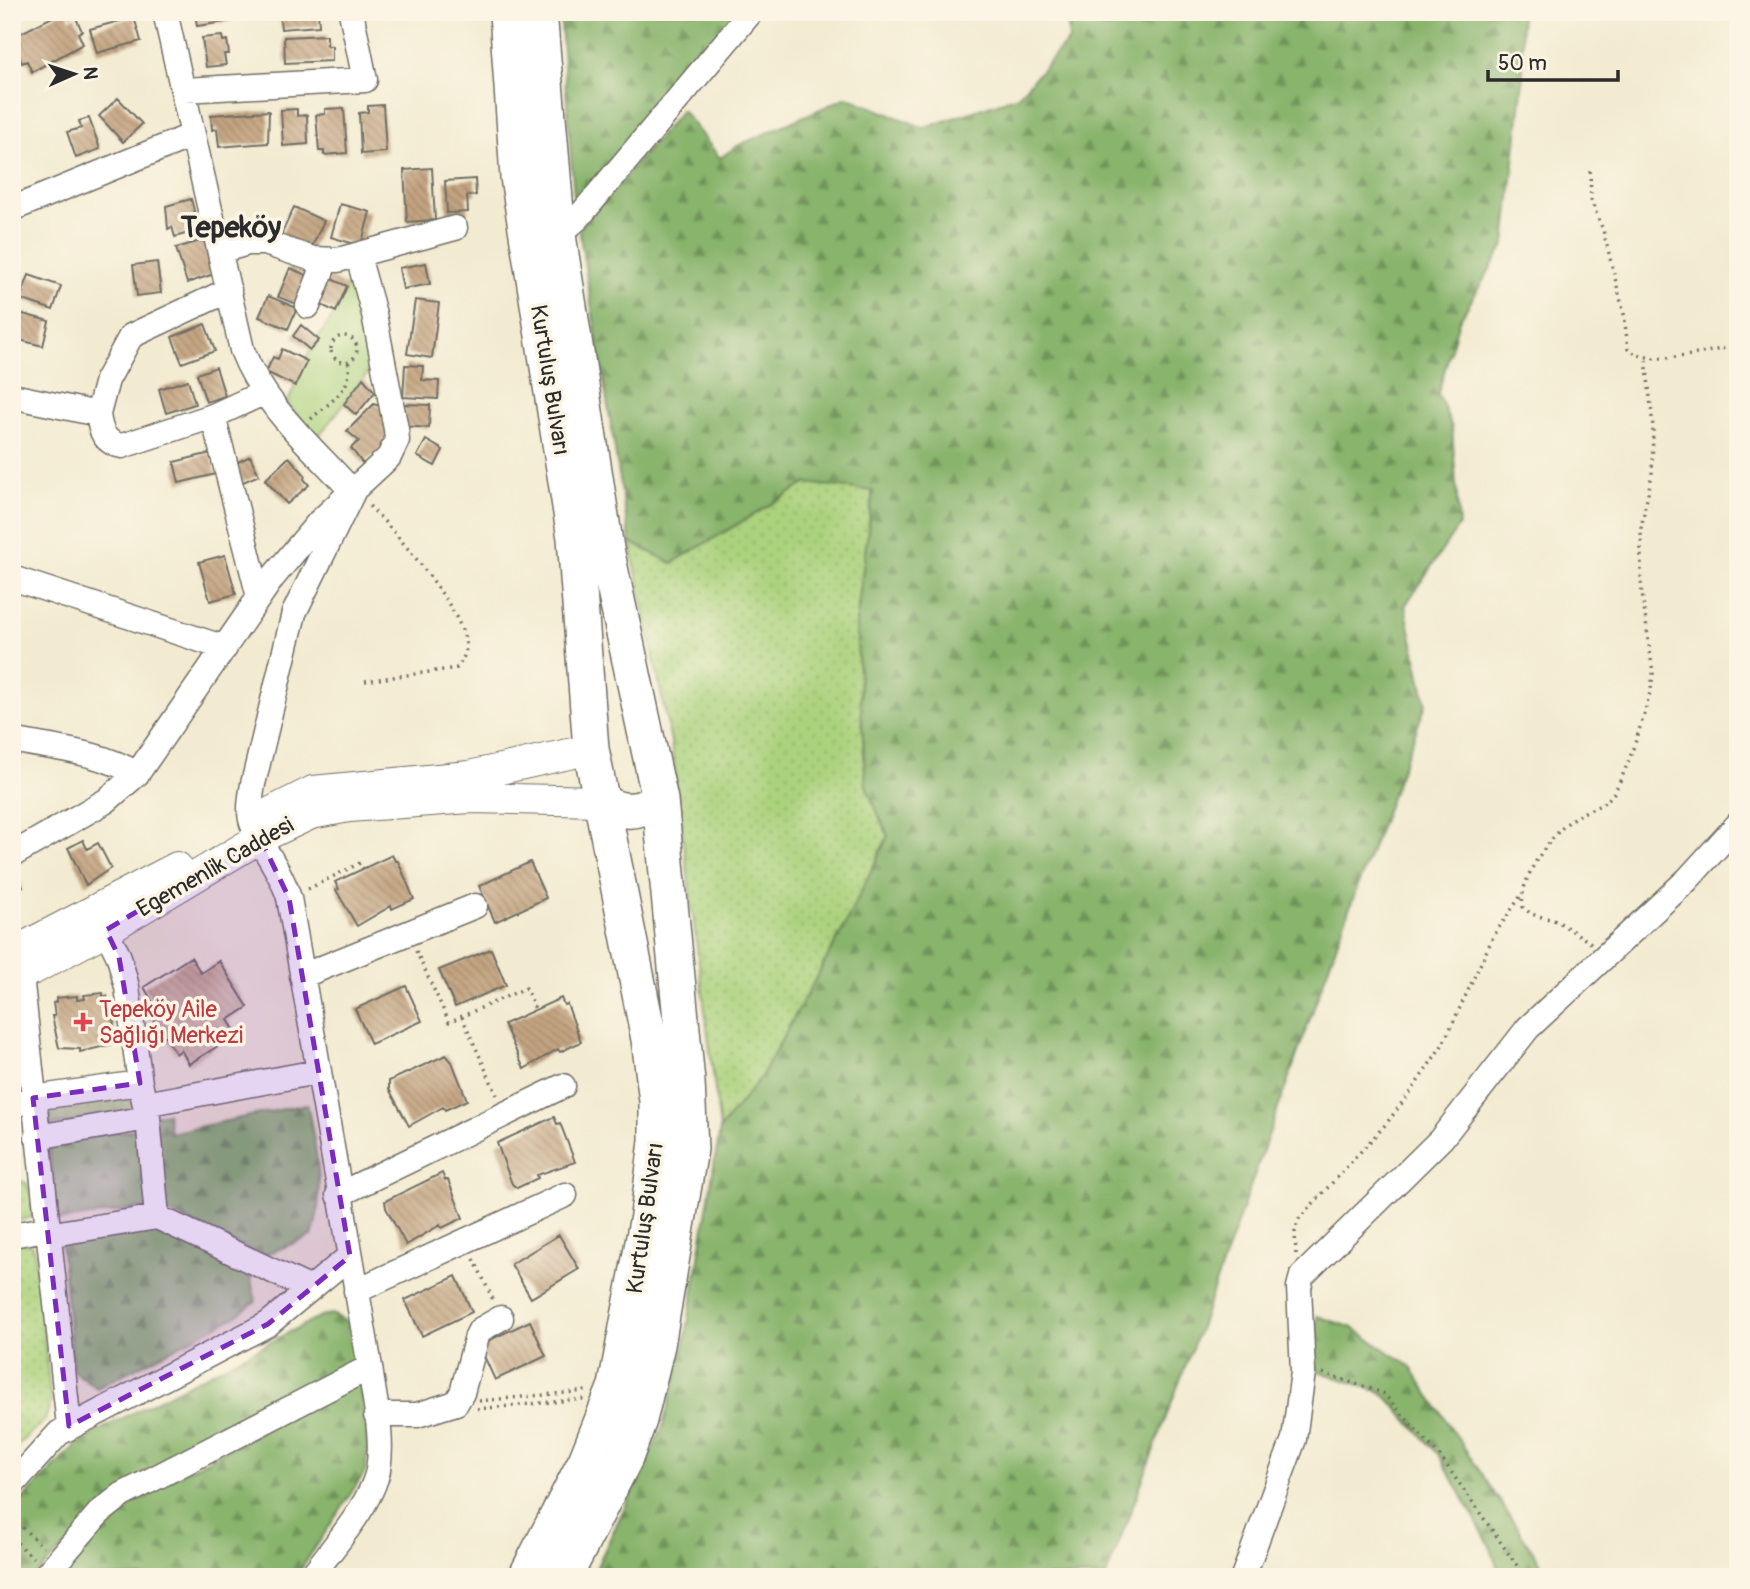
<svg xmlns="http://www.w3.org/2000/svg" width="1750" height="1589" viewBox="0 0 1750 1589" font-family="Pangolin,sans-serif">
	<defs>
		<pattern id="grass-dots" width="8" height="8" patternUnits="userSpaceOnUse" patternTransform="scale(1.75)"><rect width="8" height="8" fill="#abd27d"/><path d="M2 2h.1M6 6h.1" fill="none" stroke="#93b46c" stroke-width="1.8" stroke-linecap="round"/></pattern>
		<pattern id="forest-firs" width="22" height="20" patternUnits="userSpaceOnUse" patternTransform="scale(1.75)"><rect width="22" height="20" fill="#88b46c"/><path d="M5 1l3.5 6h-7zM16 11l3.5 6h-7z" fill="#6f9359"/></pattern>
		<pattern id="building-back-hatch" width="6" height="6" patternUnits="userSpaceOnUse" patternTransform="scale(1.75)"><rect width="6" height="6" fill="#c4a481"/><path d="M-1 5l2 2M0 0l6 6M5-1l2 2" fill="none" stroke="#9f866a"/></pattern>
	</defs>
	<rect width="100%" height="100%" fill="#fcf5e5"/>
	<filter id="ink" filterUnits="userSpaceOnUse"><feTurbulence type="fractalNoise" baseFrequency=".0143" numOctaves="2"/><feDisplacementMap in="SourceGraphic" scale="14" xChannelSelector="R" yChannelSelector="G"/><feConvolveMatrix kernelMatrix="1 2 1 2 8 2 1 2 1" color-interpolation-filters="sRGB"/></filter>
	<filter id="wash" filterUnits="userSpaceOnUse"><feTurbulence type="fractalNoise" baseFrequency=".00686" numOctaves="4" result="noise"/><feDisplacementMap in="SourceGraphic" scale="28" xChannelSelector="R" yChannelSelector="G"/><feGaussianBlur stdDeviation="1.57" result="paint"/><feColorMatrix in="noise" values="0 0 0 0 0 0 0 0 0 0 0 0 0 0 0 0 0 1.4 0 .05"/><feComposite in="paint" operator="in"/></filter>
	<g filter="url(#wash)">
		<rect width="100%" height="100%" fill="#f3ebd1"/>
		<!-- grass -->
		<path fill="url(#grass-dots)" stroke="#6b7e54" stroke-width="2" d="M807,483L873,490L856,624L866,786L888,836L841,933L761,1077L720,1129L671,741L630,542L672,562Z
			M131,1091L134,1112L47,1126L44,1105Z
			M12,1179L27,1183L32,1200V1217L12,1223Z
			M12,1244H30L34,1249L51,1402L45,1420L12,1450Z"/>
		<!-- forest -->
		<path fill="url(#forest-firs)" stroke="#5a704c" stroke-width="2" d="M560,12H738L575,210Z
			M1067,12H1521L1523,80L1505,244L1459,321L1438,393L1452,428L1459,525L1405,606L1426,704L1347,915L1200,1327L1106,1577H592L663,1426L686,1337L720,1129L761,1077L841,933L888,836L866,786L856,624L873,491L807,483L672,563L630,542L579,229L682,110L720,158L737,146L847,97L924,128L1018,96L1069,40Z
			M307,1104C316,1147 326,1194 312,1236L262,1256L165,1211L154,1115L167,1113L170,1133Z
			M142,1128L150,1207L57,1221L49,1143Z
			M159,1229L248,1268L256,1301L234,1317L97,1388L73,1371L61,1243Z
			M332,1314L347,1322L356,1367L137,1478L33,1577H12V1510L75,1446L105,1427L321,1316Z
			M1317,1316L1353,1328L1410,1366L1550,1577H1501L1490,1546L1440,1456L1383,1393L1312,1369Z
			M360,1380L368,1451L365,1472L296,1577H70L62,1567L110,1511Z"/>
		<!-- green -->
		<path fill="#abd27d" stroke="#6b7e54" stroke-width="2" d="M351,276L359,295L374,365L317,438L287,404L310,350L336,312Z"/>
		<g id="blocks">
			<!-- building -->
			<path fill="url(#building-back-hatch)" d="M62,12H67L70,19L75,16L82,31L78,33L83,44L32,72L27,61L22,63L15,48L20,44L19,34Z
				M195,12H231L232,21L197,26Z
				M279,12H318L319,26L281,29Z
				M134,17L141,41L97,53L90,29Z
				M327,35V46H332V61L285,63L284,37Z
				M222,36L223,41L227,40L229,54H224L226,65L206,67L202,38Z
				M118,98L142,124L123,142L99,116Z
				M383,105L386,152L361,154L359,113L368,112V106Z
				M344,108L347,153L324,155V151H319L316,115L325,114V109Z
				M297,109V116L307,115L308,144L283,146L281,110Z
				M269,111L268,143L219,147L217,129L212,130L211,115Z
				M89,118L100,149L76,158L67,132L81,128L79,121Z
				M432,168L435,220L407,222L404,170Z
				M475,179L476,195L467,196L468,212L447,213L445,181Z
				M191,199L199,230L175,237L172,227L168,229L166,206Z
				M340,204L370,212L361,246L331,237Z
				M294,207L324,221L310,251L280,237Z
				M204,240L214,274L187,283L176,248Z
				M157,262L161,293L137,296L133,265Z
				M426,263L430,284L403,289L399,268Z
				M290,268L313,278L302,306L278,297Z
				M29,275L61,286L53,310L20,299Z
				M327,277L347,286L336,312L315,302Z
				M268,296L297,308L288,329L259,317Z
				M415,300L439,303L432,358L407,354Z
				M19,313L49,321L43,346L12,338Z
				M205,324L215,351L182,363L172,337Z
				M301,325L319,340L310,350L293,336Z
				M282,349L307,361L295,386L266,372L273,357L278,359Z
				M405,365L423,366L422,380L439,381L438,399L403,397Z
				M216,367L225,396L206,402L197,374Z
				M363,378L375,392L356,415L344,404Z
				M188,380L195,404L166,413L159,389Z
				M374,404L387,409L391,441L363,464L351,448L359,441L347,431Z
				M404,404L430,405L429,428L403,426Z
				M426,440L443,450L435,466L417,456Z
				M211,453L216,474L179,483L174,462Z
				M250,456L259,475L241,483L232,465Z
				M289,457L305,475L304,479L309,485L287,504L265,480Z
				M225,555L236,594L210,601L199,562Z
				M83,840L87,849L98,843L111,868L86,885L68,848Z
				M392,855L395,861H398L414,899L392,909L391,906L357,926L336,890L339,889L335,882Z
				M530,862L546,898L495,922L479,886Z
				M14,870L23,887L12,893V871Z
				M491,949L506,985L455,1007L439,970Z
				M191,957L201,973L219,961L248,1007L228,1020L237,1034L189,1064L181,1050L176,1054L165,1036L154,1034L156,1024L144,1006L152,1001L144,987Z
				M406,986L422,1021L371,1044L355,1009Z
				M103,993V997L107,996L108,1009L112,1008L114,1027L111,1028L110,1045L80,1052V1049L59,1048L52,1016H55L53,1003L56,1002V998L77,996V1000L85,999L84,995Z
				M561,998L564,1005L567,1004L581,1042L560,1052L558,1049L524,1069L504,1024Z
				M446,1055L452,1062L467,1100L445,1110L443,1107L409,1126L389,1089V1081Z
				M554,1117L557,1124L560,1123L575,1162L537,1175L538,1178L517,1188L512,1184L497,1143Z
				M442,1173L445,1180H448L463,1218L442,1228L440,1225L406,1245L386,1208L385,1201Z
				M559,1235L579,1269L531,1298L511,1264Z
				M456,1276L472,1312L422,1336L405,1300Z
				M530,1321L546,1356L495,1380L479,1345Z"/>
		</g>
	</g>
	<g filter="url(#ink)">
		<use href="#blocks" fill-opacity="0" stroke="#716e65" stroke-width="2"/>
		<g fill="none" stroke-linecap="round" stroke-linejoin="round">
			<!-- minor casing -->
			<g stroke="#716e65" stroke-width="27">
				<path id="minor" d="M165,12L242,350C264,407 313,448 353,492L294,613L253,784C251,796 248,812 252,823C262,850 281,870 289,898L370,1367C374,1399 384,1437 378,1470C371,1505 332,1548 311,1577
					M184,90L365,80L351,12
					M12,209L193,135
					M558,235L578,218L751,12
					M220,251L248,243H265L313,259L338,260L455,228
					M308,306L326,260
					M12,396L98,414L107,380L131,336L229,290
					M98,414C100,430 104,443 122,446L213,416L263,393
					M213,416L259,597
					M12,578L225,648
					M12,740C55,749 98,751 137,774
					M12,855L106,801L137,774L273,577L319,522L389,457L397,440L396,429L374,314L358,256
					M106,930L119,957L127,987L140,1083L148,1118L157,1217
					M21,975L69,1426
					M302,976L475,906
					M145,1104L317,1072
					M12,1106L33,1098L140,1083
					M37,1137L148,1118
					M338,1195L563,1086
					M12,1235L46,1229
					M47,1235L157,1217L309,1288
					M356,1291L565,1195
					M376,1415H417L456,1403L462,1393L477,1336L480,1330L501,1318
					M12,1485L59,1433L268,1324L350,1256
					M44,1577L99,1513L122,1495L370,1367
					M1243,1577L1294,1439L1303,1372L1299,1287L1302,1276L1441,1139L1528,1028L1687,880L1738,824"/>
			</g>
			<!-- major casing -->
			<g stroke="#716e65" stroke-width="32">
				<path id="major" d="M265,815L313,791L469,776L591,749
					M12,953L177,867
					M12,977L34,969L106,930L260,838L311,814L349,807L470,798L600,801"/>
			</g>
			<!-- highway casing -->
			<g stroke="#716e65" stroke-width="38">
				<path id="highway" d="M507,12L518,177L575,538L591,749L649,1039L657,1101V1141L648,1216L616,1386L586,1461L526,1577
					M539,12L558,235L606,549L660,800L687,1082L690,1149L657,1345L639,1420L625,1458L564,1577
					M600,801C622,814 638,813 660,800"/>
			</g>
			<!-- path -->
			<path stroke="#716e65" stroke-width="3.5" stroke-dasharray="2 5" stroke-linecap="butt" d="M1590,171L1591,200L1603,230L1624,314L1628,349C1652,369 1708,350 1738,346
				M331 349a13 13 0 1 1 26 0a13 13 0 1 1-26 0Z
				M311,419C329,402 355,389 348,361
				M365,681L457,668C462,661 465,656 466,648C468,615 392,527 367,504
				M308,889L360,863L363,869
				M1591,943L1557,921L1531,914L1523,907C1518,879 1549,838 1571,820C1586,808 1604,809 1615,791C1631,761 1642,722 1651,689L1653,673L1641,586V528L1652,474L1653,427L1646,358
				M416,951L449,1022L526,988L535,1009
				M462,1017L497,1095
				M1296,1254L1295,1232L1299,1219L1386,1124L1414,1087L1443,1044L1494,935L1520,897
				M474,1259L493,1300
				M1323,1373L1383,1393L1440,1456L1525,1577
				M479,1401L586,1391
				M477,1409L584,1399
				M12,1518L43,1547
				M12,1538L33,1558"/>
			<!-- minor -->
			<use href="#minor" stroke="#fff" stroke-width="24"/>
			<!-- major -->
			<use href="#major" stroke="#fff" stroke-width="30"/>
			<!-- highway -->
			<use href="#highway" stroke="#fff" stroke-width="35"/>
		</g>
	</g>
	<!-- marked area -->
	<path fill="#7b2cbf" fill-opacity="0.2" stroke="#7b2cbf" stroke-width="5" stroke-dasharray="14 9" stroke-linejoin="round" d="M260,838L289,898L350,1256L268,1324L69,1426L33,1098L140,1083L119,957L106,930Z"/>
	<!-- markers -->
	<path fill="#e0444e" stroke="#fcf5e5" stroke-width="2.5" d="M79.5 1011.5h7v7h7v7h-7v7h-7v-7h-7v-7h7z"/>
	<g text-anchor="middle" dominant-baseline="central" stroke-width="7" stroke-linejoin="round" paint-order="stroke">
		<!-- street labels -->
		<g font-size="23" fill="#2b2b2b" stroke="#fcf5e5">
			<text transform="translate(550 380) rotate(81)">Kurtuluş Bulvarı</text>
			<text transform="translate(215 867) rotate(-30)">Egemenlik Caddesi</text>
			<text transform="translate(645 1218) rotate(-82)">Kurtuluş Bulvarı</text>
		</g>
		<!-- health labels -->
		<g font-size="23" fill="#be3a42" stroke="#fcf5e5" text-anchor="start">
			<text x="99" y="1009">Tepeköy Aile<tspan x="99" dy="26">Sağlığı Merkezi</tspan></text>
		</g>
		<!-- district labels -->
		<g font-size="30" font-weight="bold" fill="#2b2b2b" stroke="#fcf5e5">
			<text x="231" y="227">Tepeköy</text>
		</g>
	</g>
	<!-- margin -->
	<rect width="1750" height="1589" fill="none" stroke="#fcf5e5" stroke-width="42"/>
	<!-- north arrow -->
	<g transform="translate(74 74) rotate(87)" stroke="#fcf5e5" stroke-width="5" paint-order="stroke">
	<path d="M0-5L12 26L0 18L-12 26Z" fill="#2b2b2b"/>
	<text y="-10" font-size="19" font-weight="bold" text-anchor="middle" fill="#2b2b2b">N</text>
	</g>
	<!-- scale -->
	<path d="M1488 70v10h130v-10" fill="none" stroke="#2b2b2b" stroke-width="3.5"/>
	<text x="1498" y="70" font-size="21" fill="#2b2b2b" stroke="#fcf5e5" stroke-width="5" paint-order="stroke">50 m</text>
</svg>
